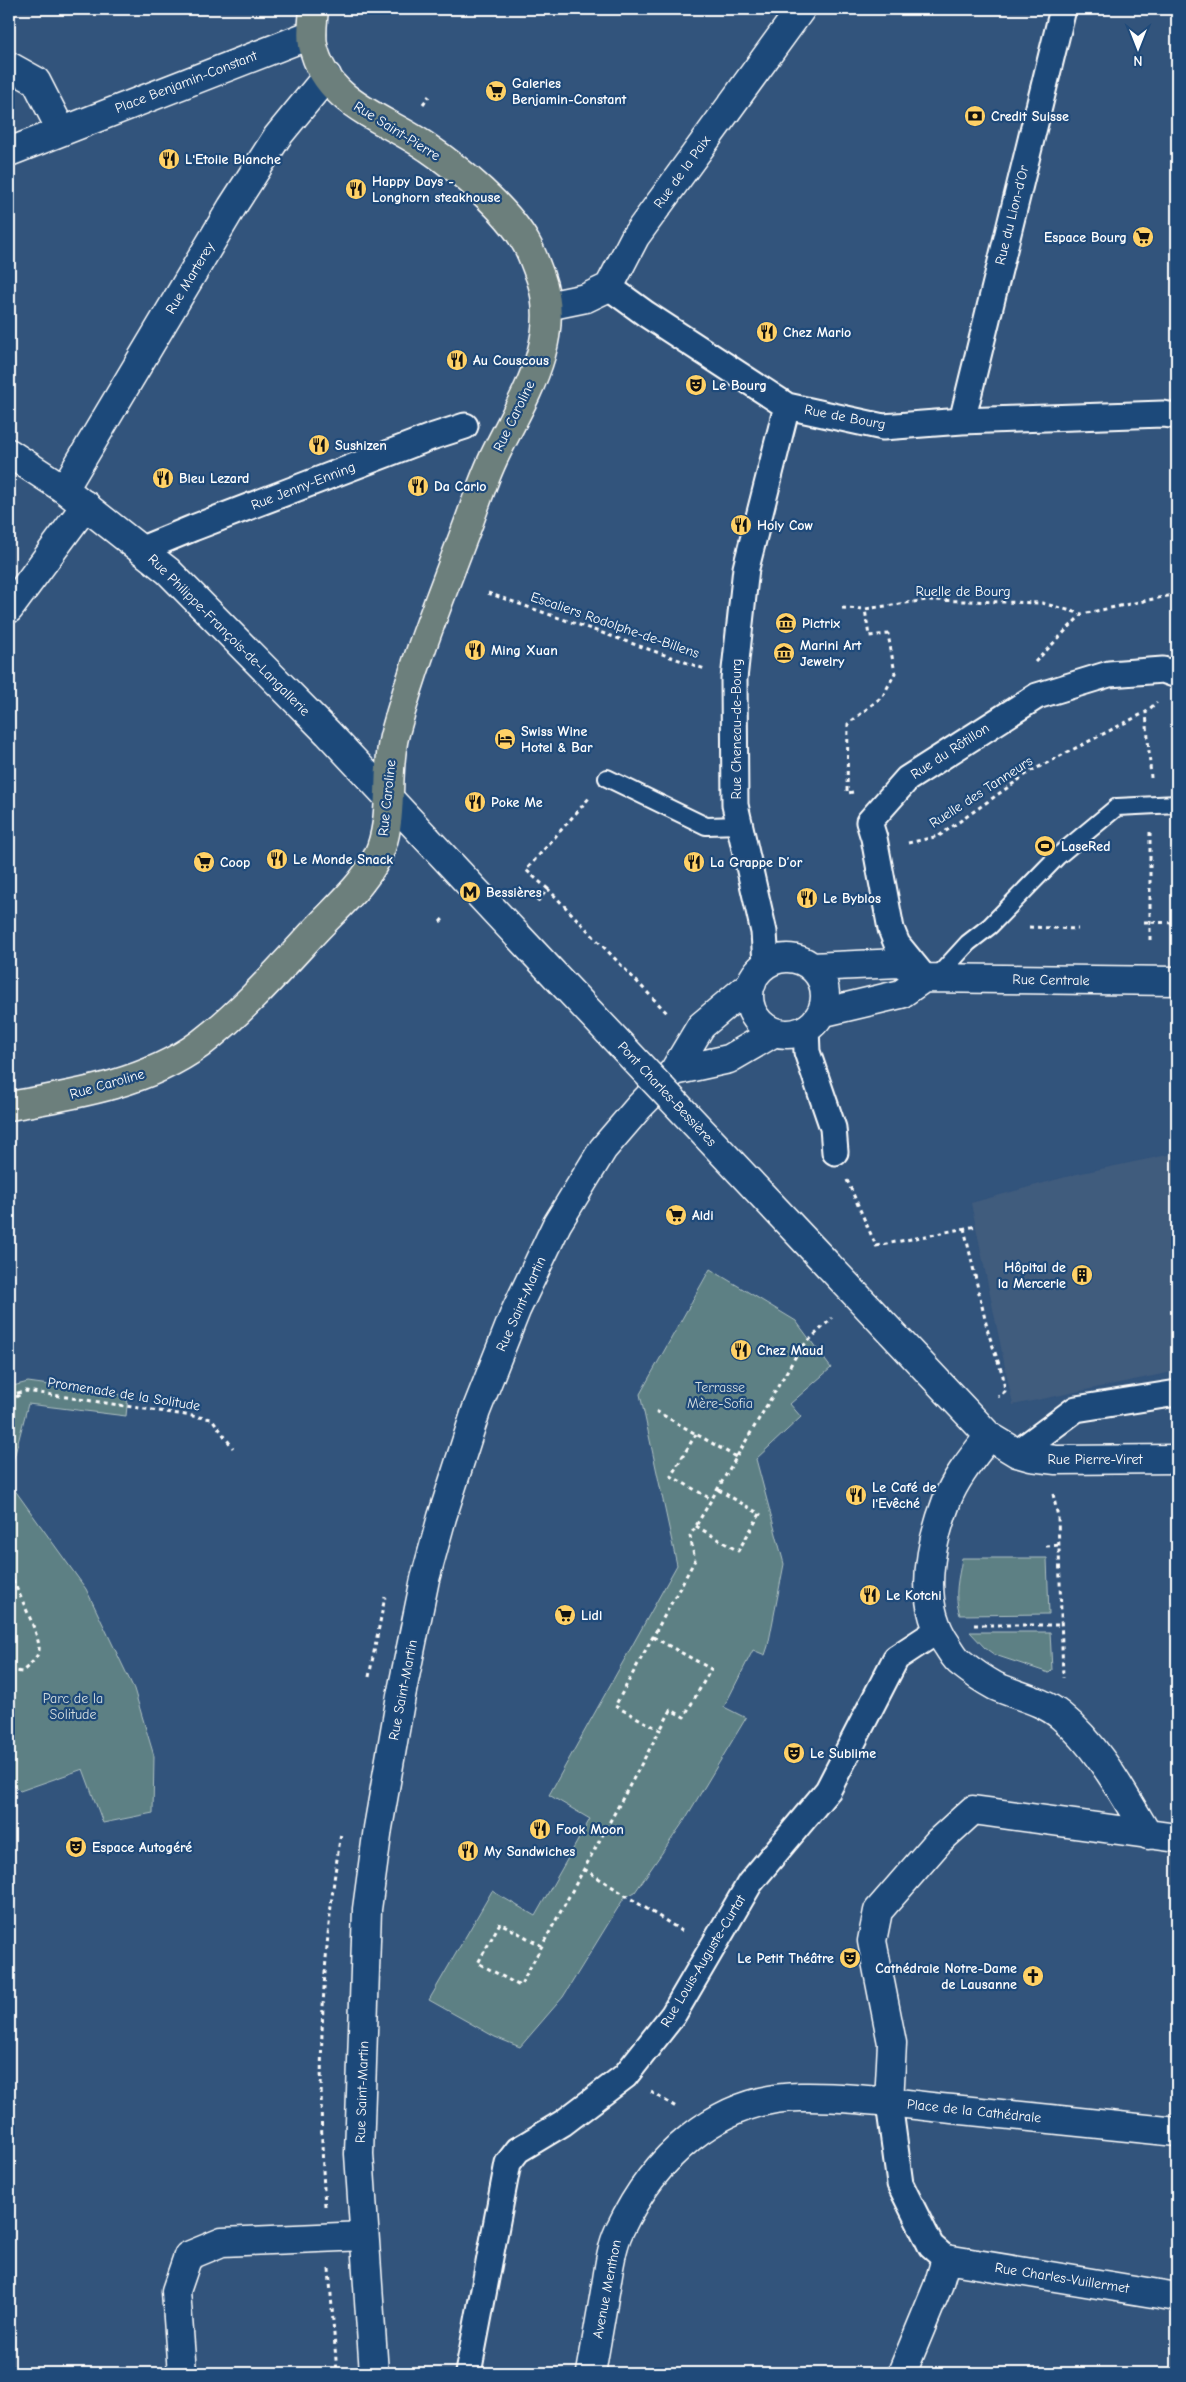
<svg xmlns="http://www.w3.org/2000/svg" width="1186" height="2382" viewBox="0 0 1186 2382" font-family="'Comic Neue',sans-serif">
	<rect width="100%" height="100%" fill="#32547c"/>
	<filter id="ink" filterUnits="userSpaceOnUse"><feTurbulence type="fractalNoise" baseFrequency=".02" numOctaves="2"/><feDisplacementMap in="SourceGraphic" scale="10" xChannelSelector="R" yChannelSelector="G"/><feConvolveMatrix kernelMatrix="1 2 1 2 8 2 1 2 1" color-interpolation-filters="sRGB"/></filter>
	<g filter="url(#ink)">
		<!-- built -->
		<path fill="#405b7d" d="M1177,1153V1371L1013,1405L971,1203L1077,1174Z"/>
		<!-- green -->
		<path fill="#5d8084" stroke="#aec0c2" d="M710,1269L796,1321L831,1368L790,1404L801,1417L756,1459L784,1564L768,1646L765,1655L753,1650L724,1707L746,1718L684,1821L635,1892L624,1898L563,1997L520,2047L495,2037L429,2000L492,1891L535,1916L590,1819L549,1795L677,1565L640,1394Z
			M28,1382L128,1396L126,1416L28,1404L9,1477V1387Z
			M9,1482L86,1589L134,1689L154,1756L153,1813L103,1823L83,1769L20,1791L9,1780Z
			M962,1558H1047L1049,1614L960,1615C953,1595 959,1577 962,1558Z
			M970,1632H1050L1052,1670L1049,1673L995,1655L985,1648Z"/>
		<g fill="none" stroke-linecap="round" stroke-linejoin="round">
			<!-- service casing -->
			<g stroke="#fff" stroke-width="20">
				<path id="service" d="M607,778L706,826L741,825
					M936,978L968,943L990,926L1058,856L1117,807L1177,804"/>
			</g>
			<!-- pedestrian casing -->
			<g stroke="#fff" stroke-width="29">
				<path id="pedestrian" d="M609,287L646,314L787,406L883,427L962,421L1163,414L1177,416
					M962,421L1063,9
					M142,549L193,528L431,437L465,426
					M766,964L764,932L735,805L734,679L746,568L787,406
					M923,976L897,944L891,929L874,838L869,822L907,779L1037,696L1109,674L1163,670L1177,675
					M806,1028L807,1052L833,1128L835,1152
					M1017,1453L1076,1409L1177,1393
					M889,2103L900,2184L931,2246L946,2259
					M468,2373L508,2163L518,2150L563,2123L625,2076L673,2015L750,1883L828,1790L896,1658L937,1631"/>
			</g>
			<!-- minor casing -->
			<g stroke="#fff" stroke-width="31">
				<path id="minor" d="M9,66L36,81L61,130
					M547,306L586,298L609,287L635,237L801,9
					M64,489L232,207L277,137L327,76
					M9,609L86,505
					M388,797L517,935
					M829,1266L989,1436L1017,1453L1031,1457L1056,1460L1177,1459
					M989,1436C974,1456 956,1477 947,1500C930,1545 917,1603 947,1645C951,1651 955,1659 961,1663C971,1671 984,1680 995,1686C1017,1696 1042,1700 1061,1716C1099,1747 1123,1794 1148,1835
					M889,2103L892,2043L872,1941L878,1911L939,1841L973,1810L1177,1838
					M182,2373L176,2291L188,2256L222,2242L364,2236
					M591,2373C596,2344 601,2315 606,2286C609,2268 611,2248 619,2231C653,2159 716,2098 800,2097C849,2096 903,2104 952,2109C1027,2117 1102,2124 1177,2132
					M902,2373L938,2286L946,2259L1177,2297"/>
			</g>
			<!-- tertiary casing -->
			<g stroke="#fff" stroke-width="31">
				<path id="tertiary" d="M9,152L312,34
					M749 996a38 38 0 1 1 76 0a38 38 0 1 1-76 0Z
					M811,967L900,963L924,978L1177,981
					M821,1013L901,994L924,978
					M674,1071L729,1059L775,1032
					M374,2373L359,2154L367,1909L378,1828L401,1696L425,1579L442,1517L476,1411L516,1310L557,1224L603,1149L639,1107L674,1071L701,1026L752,983"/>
			</g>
			<!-- secondary casing -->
			<g stroke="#fff" stroke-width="31">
				<path id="secondary" d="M9,453L64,489L168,571L328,733L388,797"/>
			</g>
			<!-- primary casing -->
			<g stroke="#fff" stroke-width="31">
				<path id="primary" d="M9,1106C73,1095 146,1084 200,1044C242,1012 278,971 314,932C337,907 369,881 381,848C394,811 385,769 395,733C413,665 442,593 467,527C476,503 484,477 496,453C523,398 563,340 540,276C536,266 532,253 526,243C508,210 459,169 428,148C386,118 325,104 313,45C311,33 313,21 314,9"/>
			</g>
			<!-- path -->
			<path stroke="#fff" stroke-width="3" stroke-dasharray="4 4" stroke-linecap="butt" d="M423,104L429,96
				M488,593L705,669
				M842,608L865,609L927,600L1042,603L1082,614
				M1035,662L1082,614L1177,594
				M1151,778L1146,712L1157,702
				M853,792L847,793L848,724L883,696L895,673L888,634L869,636L865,609
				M1150,832V944
				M908,843L939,836L1031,771L1146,712
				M548,889L526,870L590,797
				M537,902L548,889L669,1015
				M440,922L443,919
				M1029,927L1078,929
				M847,1180L876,1246L976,1226
				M964,1228L988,1332L1003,1376L1005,1391L998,1397
				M9,1395L26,1391L212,1419L233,1448
				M9,1401L21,1394
				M656,1411L736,1457
				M696,1434L671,1476L711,1499
				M1053,1494L1058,1517L1063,1678
				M696,1526L738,1551L760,1514L717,1489
				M1046,1546L1059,1545
				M9,1573C16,1587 41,1637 39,1650C37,1660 29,1665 22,1672L9,1670
				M974,1625H1061
				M653,1637L711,1669L684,1717L671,1710L660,1730
				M369,1677L385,1597
				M584,1869L685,1933
				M542,1946L500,1923L478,1963L520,1986L660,1730L615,1706L695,1560L690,1536L800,1349L832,1318
				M651,2092L676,2107
				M325,2206C317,2082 321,1955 341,1833
				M329,2269L337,2373"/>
			<!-- service -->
			<use href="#service" stroke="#1f4a7a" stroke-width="16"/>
			<!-- pedestrian -->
			<use href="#pedestrian" stroke="#1f4a7a" stroke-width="25"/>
			<!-- minor -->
			<use href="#minor" stroke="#1f4a7a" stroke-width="28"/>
			<!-- tertiary -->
			<use href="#tertiary" stroke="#1f4a7a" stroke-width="28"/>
			<!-- secondary -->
			<use href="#secondary" stroke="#1f4a7a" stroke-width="28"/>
			<!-- primary -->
			<use href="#primary" stroke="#6c7f7c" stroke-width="28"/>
			<!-- rail casing -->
			<g stroke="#fff" stroke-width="5.5">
				<path id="rail" d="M523,932L836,1261
					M511,942L824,1272"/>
			</g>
			<!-- rail -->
			<use href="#rail" stroke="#1f4a7a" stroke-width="4" stroke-dasharray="11" stroke-linecap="butt"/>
			<!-- minor-bridge casing -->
			<g stroke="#fff" stroke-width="31" stroke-linecap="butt">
				<path id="minor-bridge" d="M517,935L829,1266"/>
			</g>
			<!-- path-bridge -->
			<path stroke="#fff" stroke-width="3" stroke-dasharray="4 4" stroke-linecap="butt" d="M1144,922L1177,923"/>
			<!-- minor-bridge -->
			<use href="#minor-bridge" stroke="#1f4a7a" stroke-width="28"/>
		</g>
	</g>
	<!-- icons -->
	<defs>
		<g id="supermarket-disc" transform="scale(1.125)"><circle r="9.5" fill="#ffd166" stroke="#1f4a7a"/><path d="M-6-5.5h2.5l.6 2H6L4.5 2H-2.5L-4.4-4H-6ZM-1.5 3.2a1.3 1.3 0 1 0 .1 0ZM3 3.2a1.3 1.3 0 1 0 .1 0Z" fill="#111"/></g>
		<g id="bank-disc" transform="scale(1.125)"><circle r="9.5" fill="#ffd166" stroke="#1f4a7a"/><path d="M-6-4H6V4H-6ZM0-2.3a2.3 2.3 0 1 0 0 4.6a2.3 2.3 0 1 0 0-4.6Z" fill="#111"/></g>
		<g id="restaurant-disc" transform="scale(1.125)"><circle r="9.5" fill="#ffd166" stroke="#1f4a7a"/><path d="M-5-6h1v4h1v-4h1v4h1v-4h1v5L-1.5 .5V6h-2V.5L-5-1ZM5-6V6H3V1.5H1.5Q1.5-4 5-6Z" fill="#111"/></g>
		<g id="theatre-disc" transform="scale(1.125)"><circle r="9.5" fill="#ffd166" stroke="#1f4a7a"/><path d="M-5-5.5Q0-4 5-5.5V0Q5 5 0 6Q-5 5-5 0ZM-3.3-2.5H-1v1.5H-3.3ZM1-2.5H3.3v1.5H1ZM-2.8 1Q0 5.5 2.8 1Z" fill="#111"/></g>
		<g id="museum-disc" transform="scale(1.125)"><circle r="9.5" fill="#ffd166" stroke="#1f4a7a"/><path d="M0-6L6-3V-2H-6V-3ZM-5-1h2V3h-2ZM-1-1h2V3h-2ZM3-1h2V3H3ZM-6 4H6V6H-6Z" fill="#111"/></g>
		<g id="hotel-disc" transform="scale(1.125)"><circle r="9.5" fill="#ffd166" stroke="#1f4a7a"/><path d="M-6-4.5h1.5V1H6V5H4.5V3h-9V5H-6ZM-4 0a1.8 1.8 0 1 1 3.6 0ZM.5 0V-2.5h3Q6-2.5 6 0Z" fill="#111"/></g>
		<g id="stadium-disc" transform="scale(1.125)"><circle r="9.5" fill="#ffd166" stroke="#1f4a7a"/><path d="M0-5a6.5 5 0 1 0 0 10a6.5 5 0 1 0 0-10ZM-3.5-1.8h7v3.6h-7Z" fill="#111"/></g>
		<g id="metro-disc" transform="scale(1.125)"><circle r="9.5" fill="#ffd166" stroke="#1f4a7a"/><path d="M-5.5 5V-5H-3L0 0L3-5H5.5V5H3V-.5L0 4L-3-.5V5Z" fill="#111"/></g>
		<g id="building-disc" transform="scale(1.125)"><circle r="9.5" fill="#ffd166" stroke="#1f4a7a"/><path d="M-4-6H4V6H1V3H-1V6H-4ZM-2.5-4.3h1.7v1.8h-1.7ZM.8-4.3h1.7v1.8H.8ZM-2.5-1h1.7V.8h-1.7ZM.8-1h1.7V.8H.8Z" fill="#111"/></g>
		<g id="church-disc" transform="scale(1.125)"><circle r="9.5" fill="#ffd166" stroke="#1f4a7a"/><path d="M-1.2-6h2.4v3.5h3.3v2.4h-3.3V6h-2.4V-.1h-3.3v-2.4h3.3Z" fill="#111"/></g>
	</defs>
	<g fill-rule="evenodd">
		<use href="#supermarket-disc" x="496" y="91"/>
		<use href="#bank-disc" x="975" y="116"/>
		<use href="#restaurant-disc" x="169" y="159"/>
		<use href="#restaurant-disc" x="356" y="189"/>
		<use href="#supermarket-disc" x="1143" y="237"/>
		<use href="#restaurant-disc" x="767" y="332"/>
		<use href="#restaurant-disc" x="457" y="360"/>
		<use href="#theatre-disc" x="696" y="385"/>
		<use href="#restaurant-disc" x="319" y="445"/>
		<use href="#restaurant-disc" x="163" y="478"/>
		<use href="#restaurant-disc" x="418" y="486"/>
		<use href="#restaurant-disc" x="741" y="525"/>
		<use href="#museum-disc" x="786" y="623"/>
		<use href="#restaurant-disc" x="475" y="650"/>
		<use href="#museum-disc" x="784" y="653"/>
		<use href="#hotel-disc" x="505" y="739"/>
		<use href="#restaurant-disc" x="475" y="802"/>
		<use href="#stadium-disc" x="1045" y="846"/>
		<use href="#restaurant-disc" x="277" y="859"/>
		<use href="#supermarket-disc" x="204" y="862"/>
		<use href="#restaurant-disc" x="694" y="862"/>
		<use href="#metro-disc" x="470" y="892"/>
		<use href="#restaurant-disc" x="807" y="898"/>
		<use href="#supermarket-disc" x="676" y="1215"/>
		<use href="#building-disc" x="1082" y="1275"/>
		<use href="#restaurant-disc" x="741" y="1350"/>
		<use href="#restaurant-disc" x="856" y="1495"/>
		<use href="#restaurant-disc" x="870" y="1595"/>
		<use href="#supermarket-disc" x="565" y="1615"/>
		<use href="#theatre-disc" x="794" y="1753"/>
		<use href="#restaurant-disc" x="540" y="1829"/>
		<use href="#theatre-disc" x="76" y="1847"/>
		<use href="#restaurant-disc" x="468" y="1851"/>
		<use href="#theatre-disc" x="850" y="1958"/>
		<use href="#church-disc" x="1033" y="1976"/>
	</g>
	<g text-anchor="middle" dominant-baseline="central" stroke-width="4.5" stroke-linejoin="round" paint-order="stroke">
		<!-- street labels -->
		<g font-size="14" fill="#fff" stroke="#1f4a7a">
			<text transform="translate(186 82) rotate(-21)">Place Benjamin-Constant</text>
			<text transform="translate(397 131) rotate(32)">Rue Saint-Pierre</text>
			<text transform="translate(682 172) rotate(-54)">Rue de la Paix</text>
			<text transform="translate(1012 215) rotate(-76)">Rue du Lion-d'Or</text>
			<text transform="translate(190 278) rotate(-59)">Rue Marterey</text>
			<text transform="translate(514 416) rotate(-64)">Rue Caroline</text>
			<text transform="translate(845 417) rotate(11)">Rue de Bourg</text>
			<text transform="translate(303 486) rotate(-21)">Rue Jenny-Enning</text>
			<text x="963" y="591">Ruelle de Bourg</text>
			<text transform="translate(615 625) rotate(19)">Escaliers Rodolphe-de-Billens</text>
			<text transform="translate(229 635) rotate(45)">Rue Philippe-François-de-Langallerie</text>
			<text transform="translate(736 729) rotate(-90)">Rue Cheneau-de-Bourg</text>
			<text transform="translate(950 751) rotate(-33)">Rue du Rôtillon</text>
			<text transform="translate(981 792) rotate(-33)">Ruelle des Tanneurs</text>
			<text transform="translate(387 798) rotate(-84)">Rue Caroline</text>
			<text transform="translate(1051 980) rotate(1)">Rue Centrale</text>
			<text transform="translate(107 1084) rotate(-16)">Rue Caroline</text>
			<text transform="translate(667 1094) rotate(47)">Pont Charles-Bessières</text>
			<text transform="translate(521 1304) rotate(-66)">Rue Saint-Martin</text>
			<text transform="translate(124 1394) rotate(9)">Promenade de la Solitude</text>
			<text x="1095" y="1459">Rue Pierre-Viret</text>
			<text transform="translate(403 1690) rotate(-79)">Rue Saint-Martin</text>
			<text transform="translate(703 1961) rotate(-59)">Rue Louis-Auguste-Curtat</text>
			<text transform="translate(362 2092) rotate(-88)">Rue Saint-Martin</text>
			<text transform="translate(974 2111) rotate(6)">Place de la Cathédrale</text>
			<text transform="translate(1062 2278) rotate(9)">Rue Charles-Vuillermet</text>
			<text transform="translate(607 2289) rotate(-79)">Avenue Menthon</text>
		</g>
		<!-- poi labels -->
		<g font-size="14" font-weight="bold" fill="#fff" stroke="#1f4a7a" text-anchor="start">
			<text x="512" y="83">Galeries<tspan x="512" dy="16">Benjamin-Constant</tspan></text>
			<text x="991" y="116">Credit Suisse</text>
			<text x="185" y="159">L'Etoile Blanche</text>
			<text x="372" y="181">Happy Days -<tspan x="372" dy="16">Longhorn steakhouse</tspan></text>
			<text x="1127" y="237" text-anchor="end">Espace Bourg</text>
			<text x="783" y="332">Chez Mario</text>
			<text x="473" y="360">Au Couscous</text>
			<text x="712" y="385">Le Bourg</text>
			<text x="335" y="445">Sushizen</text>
			<text x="179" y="478">Bleu Lezard</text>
			<text x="434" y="486">Da Carlo</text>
			<text x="757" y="525">Holy Cow</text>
			<text x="802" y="623">Pictrix</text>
			<text x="800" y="645">Marini Art<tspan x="800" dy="16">Jewelry</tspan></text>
			<text x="491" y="650">Ming Xuan</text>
			<text x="521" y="731">Swiss Wine<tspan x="521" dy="16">Hotel &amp; Bar</tspan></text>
			<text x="491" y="802">Poke Me</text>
			<text x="1061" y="846">LaseRed</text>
			<text x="293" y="859">Le Monde Snack</text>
			<text x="220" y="862">Coop</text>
			<text x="710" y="862">La Grappe D’or</text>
			<text x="486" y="892">Bessières</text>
			<text x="823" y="898">Le Byblos</text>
			<text x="692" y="1215">Aldi</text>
			<text x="1066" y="1267" text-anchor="end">Hôpital de<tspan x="1066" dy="16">la Mercerie</tspan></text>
			<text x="757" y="1350">Chez Maud</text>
			<text x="872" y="1487">Le Café de<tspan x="872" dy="16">l'Evêché</tspan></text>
			<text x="886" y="1595">Le Kotchi</text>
			<text x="581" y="1615">Lidl</text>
			<text x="810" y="1753">Le Sublime</text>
			<text x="556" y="1829">Fook Moon</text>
			<text x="92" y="1847">Espace Autogéré</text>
			<text x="484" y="1851">My Sandwiches</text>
			<text x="834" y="1958" text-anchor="end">Le Petit Théâtre</text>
			<text x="1017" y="1968" text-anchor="end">Cathédrale Notre-Dame<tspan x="1017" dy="16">de Lausanne</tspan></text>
		</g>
		<!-- park labels -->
		<g font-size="14" fill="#d6dfe0" stroke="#1f4a7a">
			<text x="720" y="1387">Terrasse<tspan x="720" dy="16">Mère-Sofia</tspan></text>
			<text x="73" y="1698">Parc de la<tspan x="73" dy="16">Solitude</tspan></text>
		</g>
	</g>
	<!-- margin -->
	<rect width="1186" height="2382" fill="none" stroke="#1f4a7a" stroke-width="30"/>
	<rect x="15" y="15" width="1156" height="2352" fill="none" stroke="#fff" stroke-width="2" filter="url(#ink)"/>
	<!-- north arrow -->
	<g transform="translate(1138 48) rotate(180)" stroke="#1f4a7a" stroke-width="4" paint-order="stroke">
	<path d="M0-4L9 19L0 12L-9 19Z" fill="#ffffff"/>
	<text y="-8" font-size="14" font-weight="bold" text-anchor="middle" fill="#ffffff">N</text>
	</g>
</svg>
